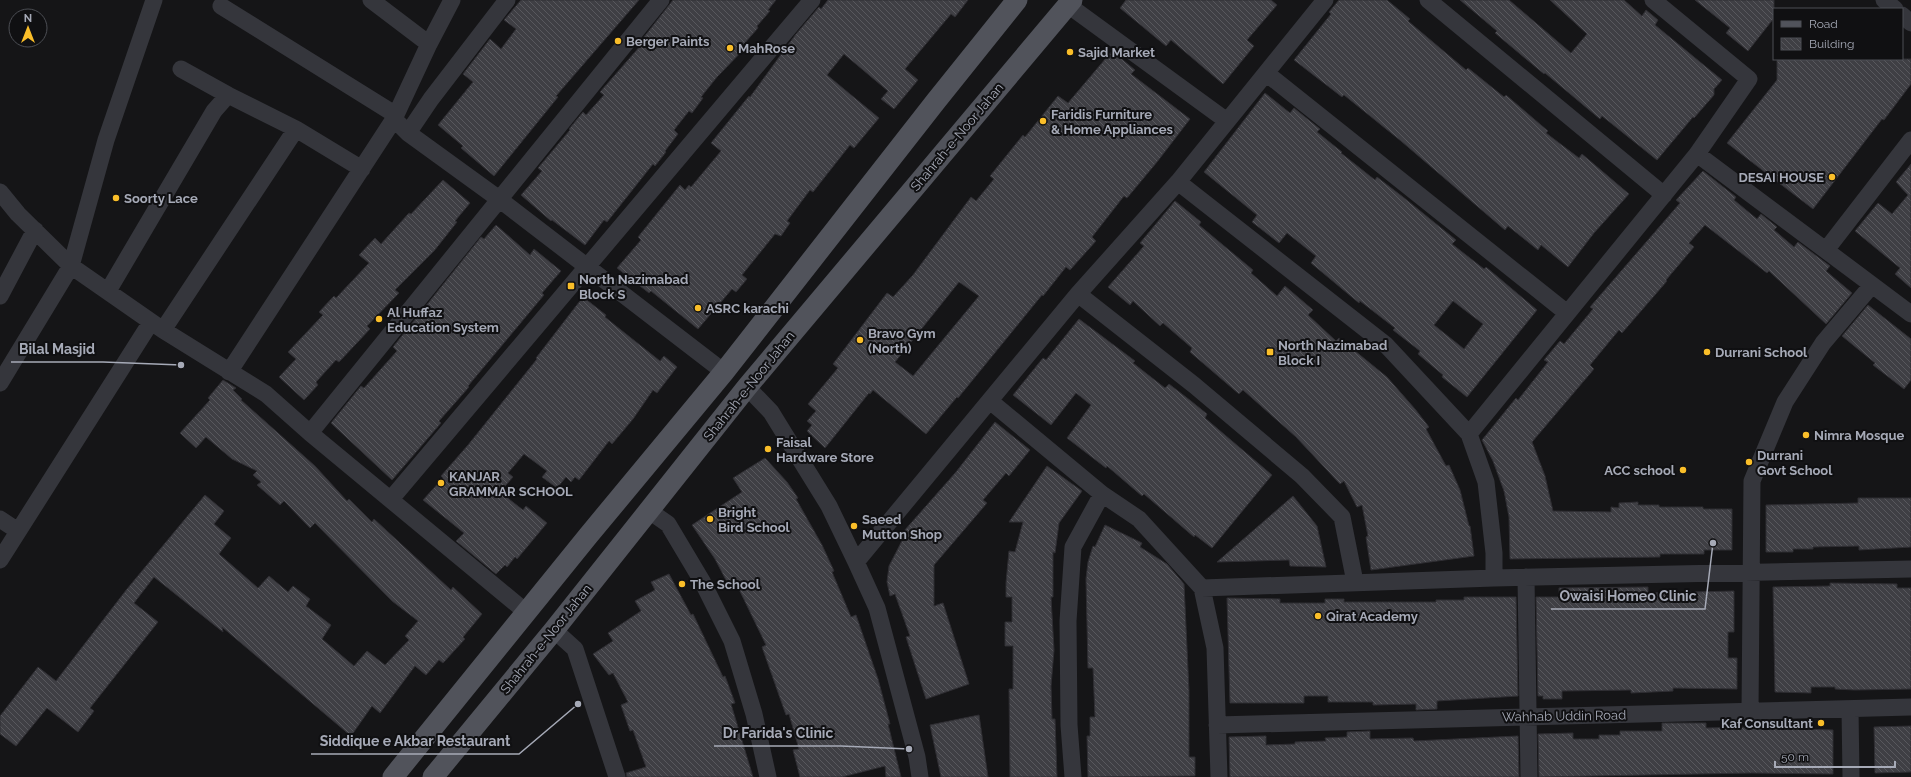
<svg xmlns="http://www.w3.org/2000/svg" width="1911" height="777" viewBox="0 0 1911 777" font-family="Raleway,sans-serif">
	<defs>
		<pattern id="building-back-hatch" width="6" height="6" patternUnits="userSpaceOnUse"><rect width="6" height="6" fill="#3f3f44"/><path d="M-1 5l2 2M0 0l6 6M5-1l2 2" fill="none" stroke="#58585d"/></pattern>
	</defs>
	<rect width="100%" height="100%" fill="#151517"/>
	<!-- building -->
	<path fill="url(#building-back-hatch)" stroke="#2f2e33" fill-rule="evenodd" d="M521,0H639L556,96L558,97L494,176L461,148L463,146L438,125L473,82L463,74L490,39L501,49L516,29L504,20Z
		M673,0H776L768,10L770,11L757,26L758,28L743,45L746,47L717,77L701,97L703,98L692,113L689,111L674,130L678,134L665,151L666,152L655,166L653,164L607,222L604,220L585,245L552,220L551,221L521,195L542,171L538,168L570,130L569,129L583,112L586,115L604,95L600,92L642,44L640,42Z
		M828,0H968L955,17L951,14L905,69L918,80L894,109L881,99L888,91L844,54L827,75L879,118L854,148L850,145L813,192L810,190L787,221L790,223L781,236L775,234L742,275L747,279L736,292L732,289L698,329L651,291L649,293L617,268L641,240L638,237L680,185L685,190L689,185L691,187L721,151L711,143L749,96L750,97L796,34L819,7L821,9Z
		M1126,0H1271L1277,5L1247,40L1254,46L1223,84L1171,40L1166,46L1120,8Z
		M1339,0H1387L1410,19L1408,21L1466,70L1468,68L1504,97L1506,95L1548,131L1546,133L1579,158L1582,154L1629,194L1594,233L1568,267L1541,245L1538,250L1508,226L1505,230L1401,141L1344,95L1342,97L1294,60L1331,14L1329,12Z
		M1460,0H1509L1571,53L1587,34L1550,0H1624L1642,16L1646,10L1658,20L1655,25L1722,80L1714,89V95L1694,118L1693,117L1657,160L1602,116L1600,119L1545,73L1544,74L1495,33L1497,31Z
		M1695,0H1774V18L1748,51L1726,33L1730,28Z
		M1112,51L1135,70L1131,74L1190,119L1157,162L1127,198L1124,196L1092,237L1096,241L1070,270L1066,267L1043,296L1042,295L958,398L957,397L926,434L873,390L870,394L869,393L825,448L807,431L812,425L807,421L816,411L808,404L838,368L833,364L887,293L893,297L913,275L971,197L976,201L994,179L990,176L1023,135L1025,137L1058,96L1068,103ZM959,282L979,296L913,376L895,362Z
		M1777,59H1911V84L1884,120L1882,119L1813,209L1727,143L1777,80Z
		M1265,93L1290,113L1294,108L1320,129L1317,132L1342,152L1341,153L1375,180L1377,177L1403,197L1456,240L1452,244L1484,269L1486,267L1537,310L1467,397L1442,377L1443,375L1418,354L1420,351L1393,330L1395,328L1360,301L1359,303L1311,263L1316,256L1287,233L1279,243L1252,222L1257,215L1204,172ZM1453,301L1483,324L1464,349L1434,325Z
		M1911,164V288L1895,274L1900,268L1855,231L1878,203L1892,214L1908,195L1896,182Z
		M1703,171L1736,197L1734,200L1757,219L1761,214L1777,227L1774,230L1794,247L1798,242L1830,266L1826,271L1852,293L1826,324L1769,271L1767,273L1705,225L1689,243L1694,247L1666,280L1667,281L1622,333L1619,330L1590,365L1594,369L1532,442L1545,476L1553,511L1611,512V507L1619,508V503L1638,502V505H1659V507H1703V509H1732V550H1704V554H1660V557L1510,559L1509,517L1504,491L1493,461L1482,440L1516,398L1518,400L1548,362L1544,360L1560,341L1564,344L1593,309L1590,307L1680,203L1676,200Z
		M443,180L470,203L455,221L457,222L434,251L395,290L399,293L367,326L370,329L339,362L336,360L316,382L318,385L304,400L279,377L296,359L288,352L323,315L319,312L334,296L336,298L369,263L359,255L375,238L381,244L409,213L411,214Z
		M1175,201L1201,222L1199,225L1253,270L1251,273L1277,296L1285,286L1313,310L1308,315L1336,341L1339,338L1387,377L1415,409L1429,427L1426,429L1446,466L1449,465L1460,490L1469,526H1470L1474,556L1371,570L1366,537L1368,536L1362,505L1357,507L1344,481L1340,484L1296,437L1243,390L1239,394L1190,352L1192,348L1163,323L1160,326L1133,301L1130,305L1108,287L1144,246L1140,243Z
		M496,225L530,255L534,249L561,271L542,293L544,295L468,386L469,387L439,421L441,423L392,480L331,423L361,386L364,388L397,351L393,347L481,237L484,239Z
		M583,297L606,315L605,317L616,326L660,361L664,356L677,367L657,393L653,390L633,419L612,444L609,441L579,480L575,477L571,482L566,477L557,488L542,477L547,471L524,454L508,473L513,477L500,492L523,510L526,506L547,523L517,559L515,557L507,567L505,565L496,574L456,541L464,533L423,500L443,478L441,476L468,445L537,359L536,358Z
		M1868,305L1911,339V380L1904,389L1873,365L1875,363L1842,336Z
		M1079,319L1135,361L1133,363L1165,388L1169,384L1191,401L1207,414L1205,418L1272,475L1212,548L1195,535L1194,537L1144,494L1142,496L1107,466L1106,468L1067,438L1091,405L1076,393L1051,425L1013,395L1043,358L1046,360Z
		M223,380L236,388L233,390L242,399L241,400L315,466L347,501L349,499L372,522L374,519L451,590L453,587L482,614L463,637L465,639L443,663L439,660L426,675L415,666L380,713L372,706L351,736L222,627L223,632L154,577L134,603L158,622L90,708L94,711L78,732L47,708L16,746L0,734V716L38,667L56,681L127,589L205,495L224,511L214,524L231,538L219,554L258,588L269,576L288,592L293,586L310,599L306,606L331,625L322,639L354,666L367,651L385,665L409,640L405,636L418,621L392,601L315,523L310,528L284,501L280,505L257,485L261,482L253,475L257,471L232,459L206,437L196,448L180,433L210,400L208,398Z
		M995,422L1030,450L1009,476L1006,473L983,500L987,503L934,565V606L943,603L969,684L926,699L906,637L910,636L895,594L890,596L887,582L889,566L906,533L904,531L956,472Z
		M765,458L787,482L798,498L796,499L822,545L834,571L832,572L851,617L856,615L878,679L890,724H888L901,777H886L885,766L842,777H800L793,750L799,749L789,714L786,715L762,647L766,645L735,581L728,584L715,559L692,525L742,492L733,478Z
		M1047,466L1082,491L1059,523L1055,553L1053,552V597H1051L1054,650L1051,686L1052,719H1055L1057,777H1010L1009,689H1013V646H1005V622H1012V597H1006V583L1009,551L1015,552L1023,522H1009Z
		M1293,496L1317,526L1326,567L1290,566L1289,560L1217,562Z
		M1858,498H1911V547L1859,550V546L1813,547V549H1793V552H1766V505L1858,503Z
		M1105,525L1142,543L1140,547L1167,564L1184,584L1189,691V757H1195V776L1088,777L1087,736H1090V717H1095L1093,668H1088L1086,579L1088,562L1093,546L1095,547Z
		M669,574L691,615L693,614L723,677L725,676L735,703L731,704L753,777H627L626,773L646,767L633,730L630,731L621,705L628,702L613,673L609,675L593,654L613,641L608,633L641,611L635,601L655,590L651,582Z
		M1830,583L1897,584V588H1911V689L1855,690L1835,689V687H1811V693L1775,692L1773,587L1830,586Z
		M1648,587V593L1734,591V632H1728V658H1737V689L1673,688V691L1631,693V690L1562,691V699H1543V696H1538L1536,597H1559V588Z
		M1464,597H1516L1518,696L1437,701V709L1416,710V704L1373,705V702H1328V696H1304V703H1230L1227,598L1280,599V603H1325V599H1344V602H1436V600H1464Z
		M979,715L988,777H941L930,725Z
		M1662,723H1706V728L1751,727V725H1772V728L1833,730V774L1751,773L1539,777L1538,734L1573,733V739H1599V735H1620V731H1662Z
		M1911,726V772L1875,773L1874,727Z
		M1370,731V739L1413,738L1414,741L1518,736L1519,777H1230L1229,737L1266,736V745L1295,744V742L1326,741L1325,738L1347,737V732Z"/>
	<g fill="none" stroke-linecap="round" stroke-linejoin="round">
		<!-- minor -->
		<path stroke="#35363c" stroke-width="17" d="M371,0L429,44
			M1428,0L1664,195
			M1884,0L1895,9
			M1068,5L1227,121
			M221,6L396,115
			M1902,15L1911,23
			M181,69L228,95
			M1266,73L1567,313
			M394,119L408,133L499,199L724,372
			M408,133L431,99L507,0
			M1697,154L1911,314
			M1178,182L1386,345L1469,434L1486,482L1494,553V578
			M0,192L18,214L71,266L163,330L266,394L310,433L526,612
			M1826,250L1911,140
			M108,291L214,111L228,95L296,129L362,169
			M1078,294L1194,385L1302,476L1342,517L1355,582
			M0,296L35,230
			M163,330L296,129
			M229,372L394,119L429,44L452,0
			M0,383L71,266L106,140L154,0
			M747,387L771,412L795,451L829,506L856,562L877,608L917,757L920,777
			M990,401L1102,494L1139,519L1202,588L1215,648L1219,777
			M310,433L661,0
			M1469,434L1697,154L1749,79L1653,0
			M391,499L812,0
			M648,510L668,524L702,581L732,641L754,714L768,777
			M0,519L18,531
			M0,560L151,322
			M856,562L1078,294L1178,182L1325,0
			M1526,577L1529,777
			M1202,588L1494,578L1911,569
			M554,630L575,649L617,777
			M1850,709L1851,777
			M1750,711L1752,481L1785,402L1823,343L1872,285
			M1217,725L1911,707
			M1073,777L1069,725L1068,621L1073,547L1102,494"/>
		<!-- major -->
		<path stroke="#51535b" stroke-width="21" d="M393,777L588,536L724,372L936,101L1017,0
			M433,777L554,630L747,387L1072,0"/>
	</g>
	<!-- markers -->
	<g fill="#fabe29" stroke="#101012" stroke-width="1.5">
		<circle cx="618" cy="41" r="4"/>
		<circle cx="730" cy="48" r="4"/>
		<circle cx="1070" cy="52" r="4"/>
		<circle cx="1043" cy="121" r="4"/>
		<circle cx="1832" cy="177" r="4"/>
		<circle cx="116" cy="198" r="4"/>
		<rect x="567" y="282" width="8" height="8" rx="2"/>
		<circle cx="698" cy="308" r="4"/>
		<circle cx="379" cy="319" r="4"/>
		<circle cx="860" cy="340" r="4"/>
		<rect x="1266" y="348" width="8" height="8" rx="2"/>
		<circle cx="1707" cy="352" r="4"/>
		<circle cx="1806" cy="435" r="4"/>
		<circle cx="768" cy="449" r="4"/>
		<circle cx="1749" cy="462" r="4"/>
		<circle cx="1683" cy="470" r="4"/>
		<circle cx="441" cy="483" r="4"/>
		<circle cx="710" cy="519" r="4"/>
		<circle cx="854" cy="526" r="4"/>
		<circle cx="682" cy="584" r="4"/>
		<circle cx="1318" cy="616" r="4"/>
		<circle cx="1821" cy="723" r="4"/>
	</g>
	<g text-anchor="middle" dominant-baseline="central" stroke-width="4" stroke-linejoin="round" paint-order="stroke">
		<!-- poi labels -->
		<g font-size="13" font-weight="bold" fill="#a6aab7" stroke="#101012" text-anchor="start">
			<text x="626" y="41">Berger Paints</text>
			<text x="738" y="48">MahRose</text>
			<text x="1078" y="52">Sajid Market</text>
			<text x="1051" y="114">Faridis Furniture<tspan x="1051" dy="15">&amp; Home Appliances</tspan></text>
			<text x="1824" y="177" text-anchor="end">DESAI HOUSE</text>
			<text x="124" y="198">Soorty Lace</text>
			<text x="579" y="279">North Nazimabad<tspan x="579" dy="15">Block S</tspan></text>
			<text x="706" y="308">ASRC karachi</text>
			<text x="387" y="312">Al Huffaz<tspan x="387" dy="15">Education System</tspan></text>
			<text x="868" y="333">Bravo Gym<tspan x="868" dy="15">(North)</tspan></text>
			<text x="1278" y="345">North Nazimabad<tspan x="1278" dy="15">Block I</tspan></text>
			<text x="1715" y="352">Durrani School</text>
			<text x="1814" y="435">Nimra Mosque</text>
			<text x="776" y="442">Faisal<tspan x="776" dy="15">Hardware Store</tspan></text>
			<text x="1757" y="455">Durrani<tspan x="1757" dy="15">Govt School</tspan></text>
			<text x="1675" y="470" text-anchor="end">ACC school</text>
			<text x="449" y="476">KANJAR<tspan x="449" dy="15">GRAMMAR SCHOOL</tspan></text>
			<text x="718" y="512">Bright<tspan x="718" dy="15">Bird School</tspan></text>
			<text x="862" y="519">Saeed<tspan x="862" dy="15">Mutton Shop</tspan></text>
			<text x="690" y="584">The School</text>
			<text x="1326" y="616">Qirat Academy</text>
			<text x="1813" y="723" text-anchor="end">Kaf Consultant</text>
		</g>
		<!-- street labels -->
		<g font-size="13" fill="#a6aab7" stroke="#101012">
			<text transform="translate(957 137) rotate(-50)">Shahrah-e-Noor Jahan</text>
			<text transform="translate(749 386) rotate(-51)">Shahrah-e-Noor Jahan</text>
			<text transform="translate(546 639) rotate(-51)">Shahrah-e-Noor Jahan</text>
			<text transform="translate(1564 716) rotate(-1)">Wahhab Uddin Road</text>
		</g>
	</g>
	<!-- callouts -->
	<path fill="none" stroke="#a6aab7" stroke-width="1.5" d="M181 365L103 362H11M1713 543L1705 609H1551M909 749L841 746H714M578 704L519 754H311"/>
	<g fill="#a6aab7" stroke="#101012" stroke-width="1.5">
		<circle cx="181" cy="365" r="4"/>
		<circle cx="1713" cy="543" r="4"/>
		<circle cx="909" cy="749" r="4"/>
		<circle cx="578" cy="704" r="4"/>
	</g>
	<g font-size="14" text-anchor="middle" font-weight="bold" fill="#a6aab7" stroke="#101012" stroke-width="4" stroke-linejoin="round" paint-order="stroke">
		<text x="57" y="354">Bilal Masjid</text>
		<text x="1628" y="601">Owaisi Homeo Clinic</text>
		<text x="778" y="738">Dr Farida's Clinic</text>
		<text x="415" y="746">Siddique e Akbar Restaurant</text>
	</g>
	<!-- legend -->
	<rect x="1773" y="8" width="130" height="52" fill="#101012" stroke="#4c4e54"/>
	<rect x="1781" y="21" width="20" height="6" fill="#51535b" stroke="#4c4e54"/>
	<text x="1809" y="28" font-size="12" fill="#a6aab7">Road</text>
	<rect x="1781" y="38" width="20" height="12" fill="url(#building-back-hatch)" stroke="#4c4e54"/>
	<text x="1809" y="48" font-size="12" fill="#a6aab7">Building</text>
	<!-- north arrow -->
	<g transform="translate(28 28)"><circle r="19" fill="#101012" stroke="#4c4e54"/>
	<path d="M0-3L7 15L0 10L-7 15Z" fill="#fabe29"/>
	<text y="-6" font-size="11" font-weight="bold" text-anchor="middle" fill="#a6aab7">N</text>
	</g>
	<!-- scale -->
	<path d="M1775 761v6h120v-6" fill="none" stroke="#a6aab7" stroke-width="2"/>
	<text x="1781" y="761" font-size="12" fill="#a6aab7" stroke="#101012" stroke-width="3" paint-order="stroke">50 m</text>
</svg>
